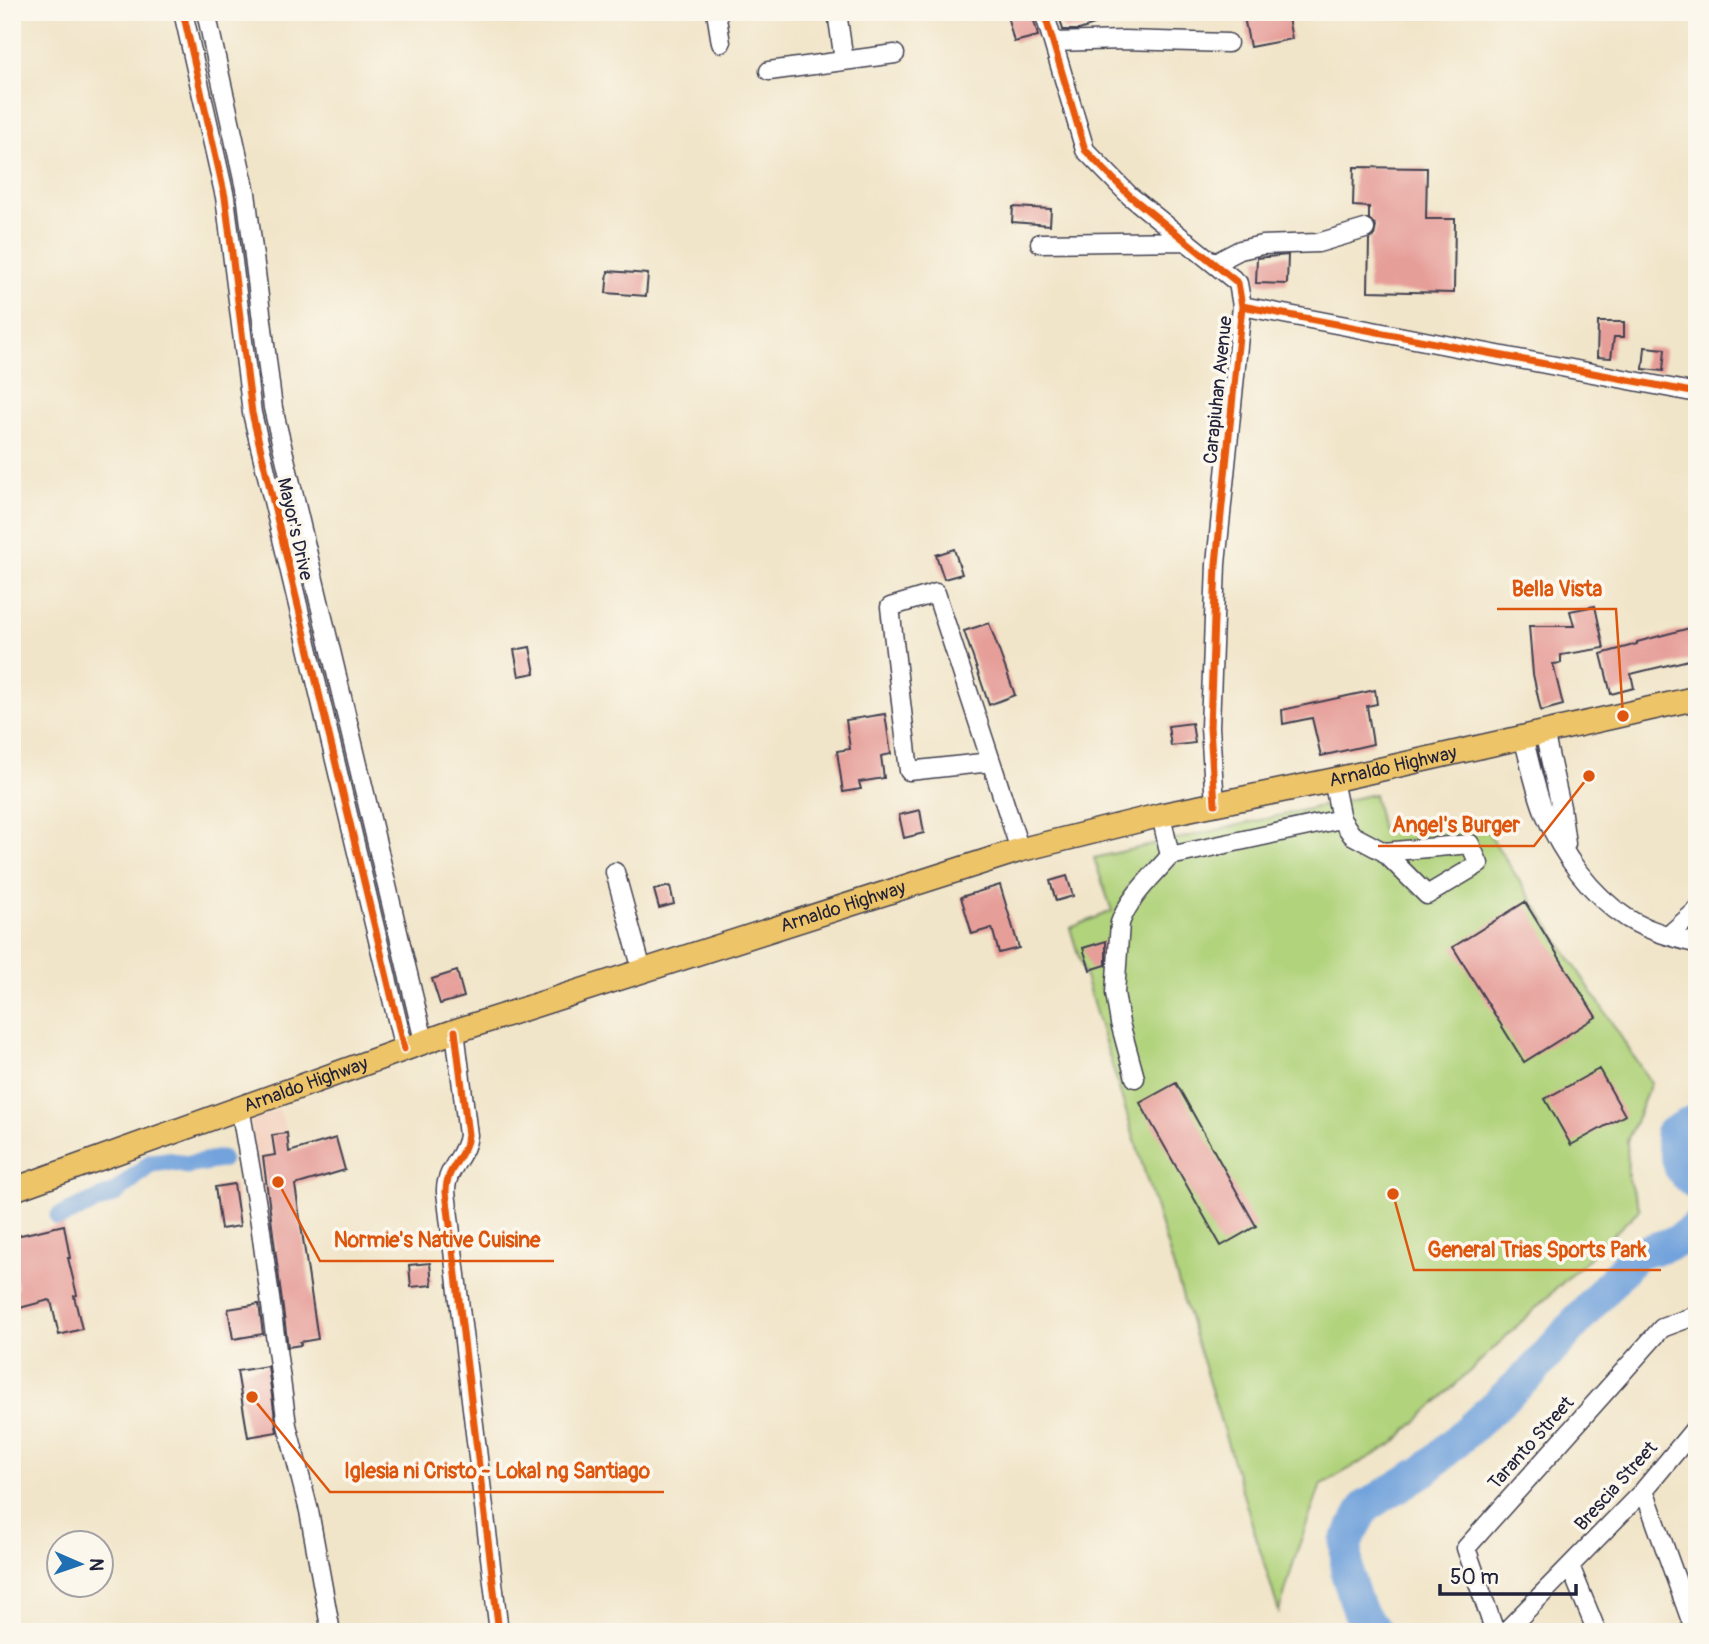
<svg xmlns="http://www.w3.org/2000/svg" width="1709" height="1644" viewBox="0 0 1709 1644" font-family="Pangolin,sans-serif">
	<rect width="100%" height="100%" fill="#fbf7ec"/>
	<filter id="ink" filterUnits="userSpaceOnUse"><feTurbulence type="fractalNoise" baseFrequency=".0143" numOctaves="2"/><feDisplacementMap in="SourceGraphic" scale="14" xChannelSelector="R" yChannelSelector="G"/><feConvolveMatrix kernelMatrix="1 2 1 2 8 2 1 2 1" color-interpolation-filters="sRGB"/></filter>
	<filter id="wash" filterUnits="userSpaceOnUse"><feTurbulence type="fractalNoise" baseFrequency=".00686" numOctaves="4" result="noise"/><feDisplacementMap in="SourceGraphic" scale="28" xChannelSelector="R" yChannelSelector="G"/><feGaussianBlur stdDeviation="1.57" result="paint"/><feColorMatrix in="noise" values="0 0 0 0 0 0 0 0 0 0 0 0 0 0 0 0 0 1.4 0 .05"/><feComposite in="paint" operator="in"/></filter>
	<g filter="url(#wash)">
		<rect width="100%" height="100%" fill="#f1e5c9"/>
		<!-- built -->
		<path fill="#f4d3c1" d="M279,1109L286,1129L320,1343L282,1349L251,1120Z"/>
		<!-- green -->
		<path fill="#b1d37c" stroke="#6a7a5c" stroke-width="2" d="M1374,794L1382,830L1480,820L1651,1083L1627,1141L1628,1179L1640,1209L1393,1444L1321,1485L1297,1551L1279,1612L1070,928L1112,911L1094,858Z"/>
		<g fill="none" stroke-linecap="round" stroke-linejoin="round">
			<!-- canal -->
			<path stroke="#72a3dc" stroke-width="19" d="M59,1217L115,1193L151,1163L168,1161L187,1165L221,1159"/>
			<!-- river -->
			<path stroke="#72a3dc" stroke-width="33" d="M1697,1119L1671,1134L1681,1170L1697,1185
				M1376,1632L1359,1611L1347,1574L1346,1542L1366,1506L1425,1470L1532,1372L1636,1254L1676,1242L1697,1226"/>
		</g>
		<g id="blocks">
			<!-- building -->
			<path fill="#e69e99" d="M1058,12H1090L1094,25L1079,30H1063Z
				M1243,12H1287L1292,39L1250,47Z
				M1032,13L1038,36L1014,42L1008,19Z
				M1354,167L1427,168L1426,219H1455L1454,293L1368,291L1369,240L1374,236L1376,226L1369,219V207L1353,206Z
				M1013,207L1051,209L1050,225L1012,222Z
				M1288,255L1287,284L1256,283L1257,258Z
				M608,271L648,274L646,296L606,293Z
				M1598,322H1624V337H1614L1611,358L1597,357Z
				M1645,347L1665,349L1663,371L1643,369Z
				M954,549L962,574L944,579L936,555Z
				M1595,606L1604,648L1561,655V663L1553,664L1563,705L1541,711L1533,674L1529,626H1574L1570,611Z
				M989,623L1015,695L989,705L964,631Z
				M1697,626V658L1631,674L1634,688L1611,694L1601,654L1637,644V642Z
				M530,647L535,673L519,676L514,650Z
				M1375,690L1377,704L1367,706L1373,744L1321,756L1312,718L1283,724L1282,710Z
				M885,714L891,754L881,756L884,778L859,782L861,789L843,792L837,751L850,749L846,720Z
				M1192,723L1195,743L1171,746L1168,726Z
				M920,810L924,833L904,838L899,815Z
				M1067,876L1073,896L1056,901L1050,881Z
				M1000,885L1019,948L999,953L992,928L972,934L961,897Z
				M670,886L674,904L659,908L654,890Z
				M1525,902L1596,1017L1524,1062L1453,947Z
				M1106,941V965L1090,970L1083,948Z
				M457,971L464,997L440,1004L432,979Z
				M1599,1069L1625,1115L1571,1145L1545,1099Z
				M1176,1083L1256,1226L1221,1246L1140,1103Z
				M287,1133L289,1152L336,1138L345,1170L295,1185L318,1339L300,1342L301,1345L288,1347L263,1157L275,1155L272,1135Z
				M234,1184L240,1226L221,1229L215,1187Z
				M64,1225L70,1258H68L77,1295L74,1296L82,1329L59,1335L51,1301L49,1300L16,1309L12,1289L18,1288L12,1265V1237Z
				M430,1263L432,1285L411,1287L409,1265Z
				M259,1304L263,1334L233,1339L228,1309Z
				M268,1366L277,1432L248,1437L237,1371Z"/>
		</g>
	</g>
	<g filter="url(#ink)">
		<use href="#blocks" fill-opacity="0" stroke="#413f50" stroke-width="2"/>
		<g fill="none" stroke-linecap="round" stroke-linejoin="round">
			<!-- minor casing -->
			<g stroke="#413f50" stroke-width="21">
				<path id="minor" d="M183,12L225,197L252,413L404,1049
					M206,12L246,193L273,408L424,1041
					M716,12L721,43
					M837,12L844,61
					M1044,12L1085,150L1130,196L1238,283L1242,306L1216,564L1210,727L1215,804
					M1053,42L1124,40L1228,43
					M769,71L895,54
					M1040,243L1187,241
					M1215,263L1240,250L1262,245L1318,243L1365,229
					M1242,306L1697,393
					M1544,732L1561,807L1566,844
					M1523,737C1530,762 1535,790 1545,814C1562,854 1590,894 1627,918C1648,931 1673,937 1697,944
					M991,762L909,771L890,607L936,593L1020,850
					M1333,780L1341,819L1352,835L1384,852L1427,895L1479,864L1470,844L1384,852
					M1161,815L1170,856L1341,819
					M615,872L642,970
					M1669,935L1697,910
					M455,1031L468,1135C466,1157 445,1169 446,1192L499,1632
					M1135,1078L1120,1023L1115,993L1120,923C1129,897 1153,876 1170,856
					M240,1107L260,1223L287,1425L309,1511L331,1632
					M1644,1490L1695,1632
					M1570,1566L1597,1632
					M1495,1632L1466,1548L1662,1328L1697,1315
					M1505,1632L1644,1490L1697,1426"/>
			</g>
			<!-- major casing -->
			<g stroke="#413f50" stroke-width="26">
				<g id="major">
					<path id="s1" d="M12,1190L455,1031L1020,850L1161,815L1333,780L1697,698"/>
				</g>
			</g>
			<!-- minor -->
			<use href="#minor" stroke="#fff" stroke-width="18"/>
			<!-- major -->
			<use href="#major" stroke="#eec469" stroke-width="23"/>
			<!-- cycleway casing -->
			<g stroke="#fbf7ec" stroke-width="11">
				<path id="cycleway" d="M183,12L225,197L252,413L404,1049
					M1044,12L1085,150L1130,196L1238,283L1242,306L1216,564L1210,727L1215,804
					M1242,306L1697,393
					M455,1031L468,1135C466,1157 445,1169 446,1192L499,1632"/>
			</g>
			<!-- cycleway -->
			<use href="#cycleway" stroke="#e8590c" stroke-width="7"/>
		</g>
	</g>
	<g text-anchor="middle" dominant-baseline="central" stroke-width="7" stroke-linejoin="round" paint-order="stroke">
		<!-- street labels -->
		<g font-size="19" fill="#22223b" stroke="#fbf7ec">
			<text transform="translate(1218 390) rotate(-84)">Carapiuhan Avenue</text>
			<text transform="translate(295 529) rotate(77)">Mayor's Drive</text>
			<text stroke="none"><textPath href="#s1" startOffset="1446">Arnaldo Highway</textPath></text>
			<text stroke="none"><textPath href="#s1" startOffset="878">Arnaldo Highway</textPath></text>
			<text stroke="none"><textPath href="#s1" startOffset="312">Arnaldo Highway</textPath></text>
			<text transform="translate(1531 1443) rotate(-48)">Taranto Street</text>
			<text transform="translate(1616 1486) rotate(-48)">Brescia Street</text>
		</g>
	</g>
	<!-- callouts -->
	<path fill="none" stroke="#de560e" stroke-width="2.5" d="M1623 716L1616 609H1497M1589 776L1534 846H1378M278 1182L320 1261H554M1393 1194L1414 1270H1661M252 1397L330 1492H664"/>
	<g fill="#de560e" stroke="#fbf7ec" stroke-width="2.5">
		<circle cx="1623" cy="716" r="7"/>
		<circle cx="1589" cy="776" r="7"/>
		<circle cx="278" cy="1182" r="7"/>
		<circle cx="1393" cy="1194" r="7"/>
		<circle cx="252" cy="1397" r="7"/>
	</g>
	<g font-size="21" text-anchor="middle" font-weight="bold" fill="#de560e" stroke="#fbf7ec" stroke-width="7" stroke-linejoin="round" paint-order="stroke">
		<text x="1557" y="596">Bella Vista</text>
		<text x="1456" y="832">Angel's Burger</text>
		<text x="437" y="1247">Normie's Native Cuisine</text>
		<text x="1537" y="1257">General Trias Sports Park</text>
		<text x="497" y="1478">Iglesia ni Cristo - Lokal ng Santiago</text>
	</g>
	<!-- margin -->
	<rect width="1709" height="1644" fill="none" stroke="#fbf7ec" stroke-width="42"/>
	<!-- north arrow -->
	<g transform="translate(80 1564) rotate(92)"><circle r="33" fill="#fbf7ec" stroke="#a4a2a5" stroke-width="2"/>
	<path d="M0-5L12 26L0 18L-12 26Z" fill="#1f6fb2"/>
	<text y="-10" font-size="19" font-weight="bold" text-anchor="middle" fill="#22223b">N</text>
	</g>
	<!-- scale -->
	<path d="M1440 1584v10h136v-10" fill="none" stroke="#22223b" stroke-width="3.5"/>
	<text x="1450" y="1584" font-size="21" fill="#22223b" stroke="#fbf7ec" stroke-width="5" paint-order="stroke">50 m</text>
</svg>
